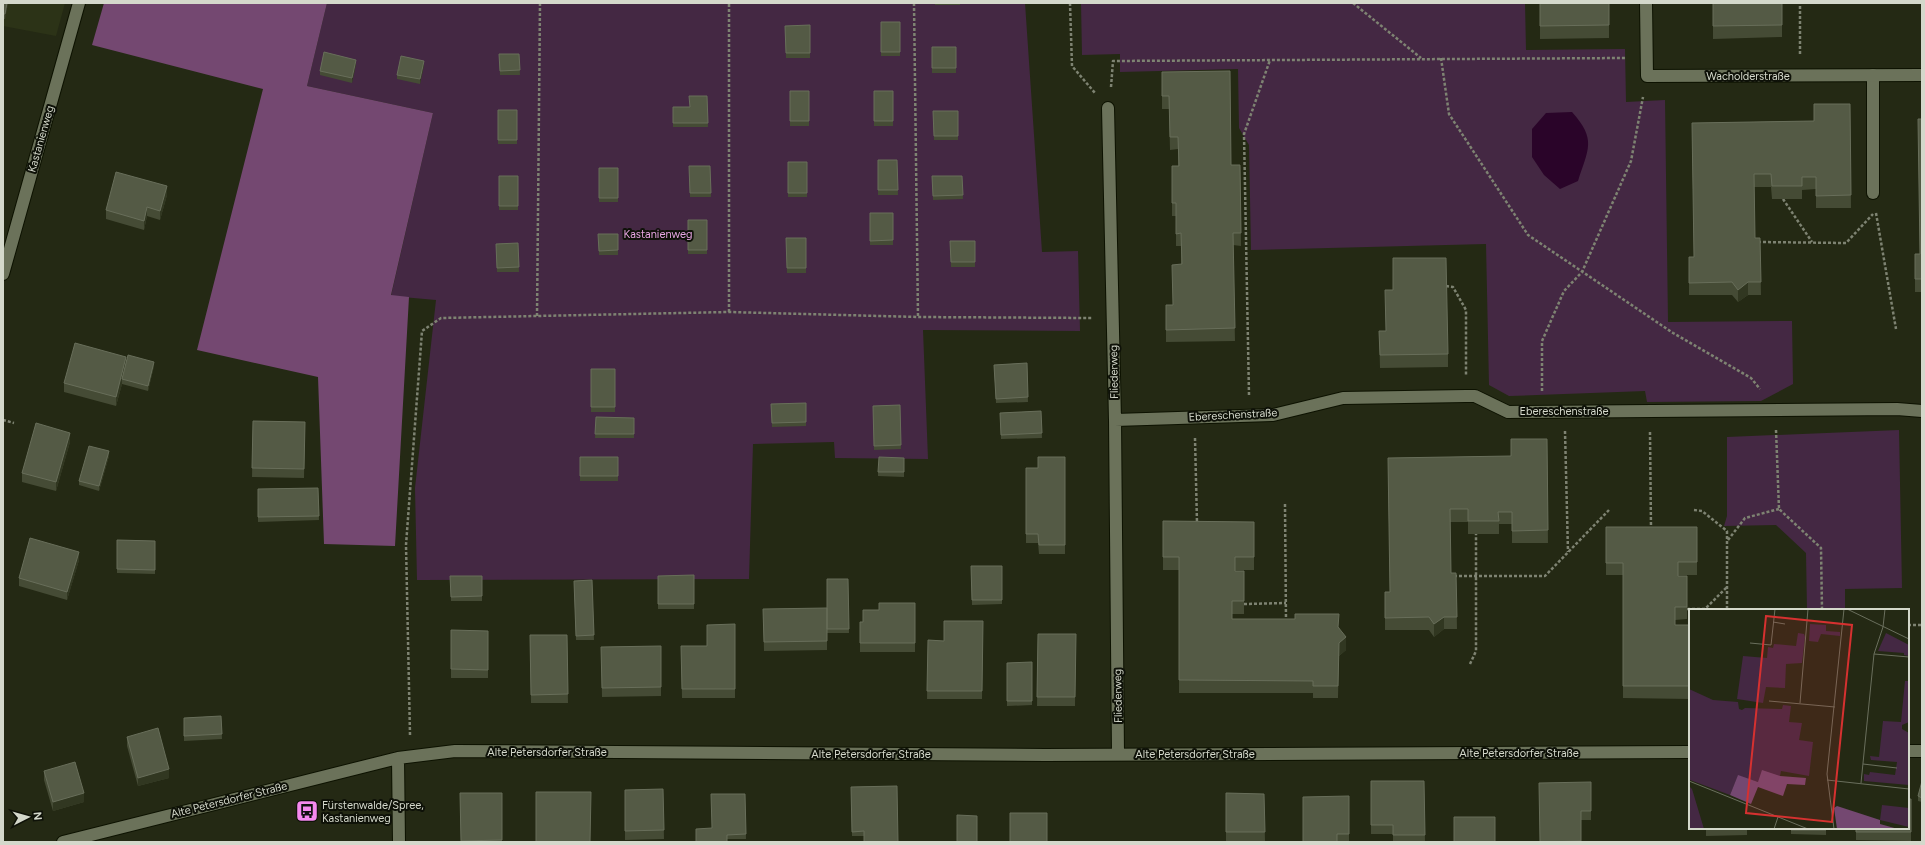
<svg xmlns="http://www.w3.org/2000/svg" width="1925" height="845" viewBox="0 0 1925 845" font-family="Figtree,sans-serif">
	<rect width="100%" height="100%" fill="#242914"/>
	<!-- built -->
	<path fill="#2c3317" d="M3,3H65L56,36L3,26Z"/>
	<!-- green -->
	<path fill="#442843" d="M327,3H1025L1042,252L1078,251L1080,331L923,330L928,459L835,458L834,442L753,444L749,579L417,580L415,488L436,300L391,296L433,113L307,86Z
		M1081,3H1525L1526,50L1625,49L1626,102L1665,100L1668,322L1792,321L1793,384L1761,401L1647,402L1645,391L1509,396L1489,385L1486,244L1251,250L1249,145L1239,128L1238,69L1120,72V54L1082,55Z
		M1899,430L1902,588L1845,589V610H1807L1806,553L1776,525L1724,526L1727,516V437Z"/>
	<!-- forest -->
	<path fill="#744871" d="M104,3H327L307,86L433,113L391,295L409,297L395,546L324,544L318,377L197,350L263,89L92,45Z"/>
	<!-- water -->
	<path fill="#2a0429" d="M1572,112C1597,140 1588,149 1578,181L1560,189L1544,175L1532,157V129L1546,113Z"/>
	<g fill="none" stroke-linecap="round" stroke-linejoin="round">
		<!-- lane casing -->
		<g stroke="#0d1201" stroke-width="14">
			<path id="lane" d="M1873,75V193"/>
		</g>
		<!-- street casing -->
		<g stroke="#0d1201" stroke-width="14">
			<path id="street" d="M1646,3L1647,76L1922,75
				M1108,108L1115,420L1118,754
				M3,274L79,3
				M1115,420L1273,415L1343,398L1466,396H1475L1508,412L1897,409L1922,411
				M1908,751H1922
				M398,758L399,842
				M63,842L398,758L455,751L1045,755L1690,752"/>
		</g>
		<!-- path -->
		<path stroke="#7e8372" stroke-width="2.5" stroke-dasharray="3 2" stroke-linecap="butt" d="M914,3L918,317
			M1070,3L1072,66L1095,93
			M1353,3L1421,58
			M1800,54V3
			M1441,58L1449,114L1528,235L1673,333L1751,378L1760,389
			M1111,87L1113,61L1626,58
			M1783,199L1812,242
			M1876,213L1896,329
			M1758,242L1846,243L1873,214
			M1446,286L1453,287L1466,310V376
			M729,312V3
			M537,316L540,3
			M1542,391V341L1564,291L1582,272L1631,161L1643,97
			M1249,395L1244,134L1270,60
			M3,420L14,423
			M1776,430L1779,509L1821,548L1822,610
			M1565,431L1568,552
			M1650,432L1651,529
			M1195,438L1197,523
			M1285,504L1286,621
			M1694,510L1702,511L1727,531V610
			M1728,540L1745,518L1779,509
			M1454,576H1545L1609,510
			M1244,604L1286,603
			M1687,609H1705L1727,587
			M1908,625H1922
			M1470,664L1476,651V534
			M410,735L406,545L422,331L441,318L729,312L918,317L1092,318"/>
		<!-- lane -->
		<use href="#lane" stroke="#6b725a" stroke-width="12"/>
		<!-- street -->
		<use href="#street" stroke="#6b725a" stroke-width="12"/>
	</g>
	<!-- wall -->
	<path fill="#454b35" d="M3,3H8L5,19H3Z
		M935,3H960V5H935Z
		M1540,3H1609V38L1540,39Z
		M1713,3H1782V37L1713,39Z
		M881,22H900V56H881Z
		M810,25V58H786L785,26Z
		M932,47H956V73H932Z
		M499,54H519L520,75H500Z
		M356,64L352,83L320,75V71Z
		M424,65L420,84L397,79V75Z
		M1162,72L1231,165H1240L1241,246L1233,245L1235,341L1166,342V305H1173L1181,264V246H1176V216H1172V166H1178V149L1170,150L1169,109H1162Z
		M790,91H809V126H790Z
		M874,91H893V126H874Z
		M707,96L708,127H673V107H690Z
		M1850,104L1851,208H1816V189L1802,190V199H1772L1771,187H1754L1755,238H1760L1761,295H1748L1738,302L1732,295H1689V257H1694L1692,123L1814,121Z
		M498,110H517V144H498Z
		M933,111H958V140H934Z
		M1922,119V292H1915V254H1920Z
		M878,160H897L898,195H878Z
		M788,162H807V197H788Z
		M689,166H710L711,197H690Z
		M599,168H618V202H599Z
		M499,176H518V210H499Z
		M932,176H962L963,199L933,200Z
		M167,195L160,220L147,216L144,230L106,219V210Z
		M870,213H893V245H870Z
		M688,220H707V254H688Z
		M598,234H618V255H599Z
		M786,238H806V273H787Z
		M950,241H975V267H951Z
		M518,243L519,272H497L496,244Z
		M1379,331H1386L1448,354V367L1380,368Z
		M126,360L154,366L148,391L122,384L116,406L64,392V383Z
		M1027,363L1028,402L996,403L994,365Z
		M591,369H615V412H591Z
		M806,403V426L772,427L771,404Z
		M900,405L901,449L874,450L873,406Z
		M1041,411L1042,438L1001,439L1000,413Z
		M596,417L634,418V438H595Z
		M253,421L305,422L304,478L252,477Z
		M1547,439L1548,543H1512V524H1499V534H1468V522H1450L1451,573H1456L1457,629H1444L1434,637L1429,630H1385V592H1390L1388,458L1511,456Z
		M70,442L56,491L22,482V473Z
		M109,456L99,491L79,485V481Z
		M580,457H618V481H580Z
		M1065,457V554H1039L1038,543H1026V468H1038Z
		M904,458V477L878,476V472Z
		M318,488L319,520L258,522V489Z
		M1163,521L1254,522V570H1235V571H1244V614H1232V619L1339,627L1346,650L1339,656L1338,698H1313V693H1179V570H1163Z
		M1606,527H1697V575H1678V576H1687V619L1675,620V625H1690V699L1623,698V575H1606Z
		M117,540L155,541V574L117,573Z
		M79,560L67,600L19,586V578Z
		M971,566H1002V604L972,605Z
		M694,575V609H658V576Z
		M450,576H482V601H451Z
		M848,579L849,633H827V650L764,651L763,609L827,608Z
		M592,580L594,640H576L574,581Z
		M915,603V652H860V622H863Z
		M983,621L982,699H927L928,640L944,641Z
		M735,624V698H682L681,646H707Z
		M451,630L488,631V678H451Z
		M1038,634H1076L1075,706H1037Z
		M530,635H567L568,703H531Z
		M661,646V696L602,697L601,647Z
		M1032,662V705L1007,706V663Z
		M221,716L222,739L184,741V718Z
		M127,737L169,778L138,786L127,746Z
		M44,771L84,802L53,811L44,780Z
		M1371,781H1424L1425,842H1393V834H1371Z
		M1922,781V802L1918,801V796Z
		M1591,782V820H1581V842H1540Z
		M897,786L864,836H852L851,787Z
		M663,789L664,839L625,840V790Z
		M460,793H502V842H461Z
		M1226,793L1264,794L1265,841H1226Z
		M745,794L746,839H727L712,828Z
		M1349,796V842H1303Z
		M1911,799V841L1856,840V828Z
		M1706,828H1747V835L1706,836Z
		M1791,828H1826V835L1791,834Z"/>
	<!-- shaded-wall -->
	<path fill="#313721" d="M7,3H8L5,19V14Z
		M356,60V64L352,83V78Z
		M424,61V65L420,84V79Z
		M167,186V195L160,220V211Z
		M147,207V216L144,230V221Z
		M1748,282V295L1738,302V290Z
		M126,357V365L122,379V384L116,406V397Z
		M154,362V366L148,391V386Z
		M70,433V442L56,491V482Z
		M109,451V456L99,491V486Z
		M79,552V560L67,600V592Z
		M1444,617V629L1434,637V624Z
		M1346,637V650L1339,656L1338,698L1339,643Z
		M169,769V778L138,786V778Z
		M84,793V802L53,811V802Z"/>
	<!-- building -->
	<path fill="#545a45" stroke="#686e5a" d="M3,3H7L5,14H3Z
		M1540,3H1609V25L1540,26Z
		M1713,3H1782V25L1713,26Z
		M881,22H900V52H881Z
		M810,25V53H786L785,26Z
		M932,47H956V68H932Z
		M324,52L356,60L352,78L320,71Z
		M499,54H519L520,70L500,71Z
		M401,56L424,61L420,79L397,75Z
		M1230,71L1231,165H1240L1241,233H1233L1235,328L1166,330V305H1173L1172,265L1182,264L1181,233L1176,234V203H1172V166H1179L1178,137H1170L1169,96H1162V72Z
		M790,91H809V121H790Z
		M874,91H893V121H874Z
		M689,96H707L708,123H673V107H690Z
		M1814,104H1850L1851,195L1816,196V177H1802V186H1772L1771,174H1754L1755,238H1760L1761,282H1748L1738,290L1732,282L1689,283V257H1694L1692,123L1814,121Z
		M498,110H517V140H498Z
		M933,111H958V136H934Z
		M1918,119H1922V279H1915V254H1920Z
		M878,160H897L898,190H878Z
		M788,162H807V193H788Z
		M689,166H710L711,193H690Z
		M599,168H618V198H599Z
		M116,172L167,186L160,211L147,207L144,221L106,210Z
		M499,176H518V206H499Z
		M932,176H962L963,195L933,196Z
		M870,213H893V240L870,241Z
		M688,220H707V250H688Z
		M598,234H618V250L599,251Z
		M786,238H806V268H787Z
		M950,241H975V262H951Z
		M518,243L519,267L497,268L496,244Z
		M1393,258H1446L1448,354L1380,355L1379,331H1386L1385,290H1393Z
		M75,343L126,357L116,397L64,383Z
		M128,355L154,362L148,386L122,379Z
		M1027,363L1028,397L996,399L994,365Z
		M591,369H615V407H591Z
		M806,403V422L772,423L771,404Z
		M900,405L901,445L874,446L873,406Z
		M1041,411L1042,433L1001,435L1000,413Z
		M596,417L634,418V434H595Z
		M253,421L305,422L304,469L252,468Z
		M36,423L70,433L56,482L22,473Z
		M1511,439H1547L1548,530L1512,531V512H1498L1499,521H1468V509H1450L1451,573H1456L1457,617H1444L1434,624L1429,617L1385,618V592H1390L1388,458L1511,456Z
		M89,446L109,451L99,486L79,481Z
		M580,457H618V476H580Z
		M879,457L904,458V472H878Z
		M1038,457H1065V545H1039L1038,534H1026V468H1038Z
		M318,488L319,516L258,517V489Z
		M1163,521L1254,522V557H1235V571H1244V601H1232V619H1295V614H1339L1338,627L1346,637L1339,643L1338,686H1313V681L1179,680V557H1163Z
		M1606,527H1697V562H1678V576H1687V607H1675V625H1690V686H1623V563H1606Z
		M30,538L79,552L67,592L19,578Z
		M117,540L155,541V570L117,569Z
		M971,566H1002V600H972Z
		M694,575V604H658V576Z
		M450,576H482V596L451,597Z
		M827,579H848L849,629H827Z
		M592,580L594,635L576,636L574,581Z
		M879,603H915V643H860V622H863V610H879Z
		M827,608V641L764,642L763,609Z
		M944,621H983L982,691H927L928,640L944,641Z
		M735,624V689H682L681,646H707V625Z
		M451,630L488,631V670L451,669Z
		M1038,634H1076L1075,697H1037Z
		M530,635H567L568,694L531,695Z
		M661,646V687L602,688L601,647Z
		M1032,662V701H1007V663Z
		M221,716L222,734L184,736V718Z
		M158,728L169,769L138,778L127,737Z
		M75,762L84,793L53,802L44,771Z
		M1371,781H1424L1425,835H1393V825H1371Z
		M1922,781V798L1918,796Z
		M1591,782V811H1581V841L1540,842L1539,783Z
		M897,786L898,842H864V831L852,832L851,787Z
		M663,789L664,830L625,831V790Z
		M536,792H591L590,842H536Z
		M460,793H502V840L461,841Z
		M1226,793L1264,794L1265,832H1226Z
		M711,794H745L746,834L727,835V842H696V829L712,828Z
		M1349,796V834H1337V842H1303V797Z
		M1908,799H1911V832H1856V828H1908Z
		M1010,813H1047V842H1010Z
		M957,815L977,816V842H957Z
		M1454,817H1495V842H1454Z
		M1791,828H1826V830H1791Z"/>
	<!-- icons -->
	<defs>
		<g id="bus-square" transform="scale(1.15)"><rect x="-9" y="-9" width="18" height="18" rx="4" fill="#f589ef" stroke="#0e1108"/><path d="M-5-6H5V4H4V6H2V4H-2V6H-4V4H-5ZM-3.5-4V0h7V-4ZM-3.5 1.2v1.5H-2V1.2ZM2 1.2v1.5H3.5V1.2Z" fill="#111"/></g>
	</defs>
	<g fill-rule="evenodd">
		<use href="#bus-square" x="307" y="811"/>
	</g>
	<g text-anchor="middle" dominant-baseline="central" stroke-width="4" stroke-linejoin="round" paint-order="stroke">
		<!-- street labels -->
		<g font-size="11" fill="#d4d8cb" stroke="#0e1108">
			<text x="1748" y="76">Wacholderstraße</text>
			<text transform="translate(41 139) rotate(-74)">Kastanienweg</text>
			<text transform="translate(1114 372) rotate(-91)">Fliederweg</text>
			<text x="1564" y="411">Ebereschenstraße</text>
			<text transform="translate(1233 415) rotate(-3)">Ebereschenstraße</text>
			<text transform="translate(1118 696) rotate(-91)">Fliederweg</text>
			<text x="547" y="752">Alte Petersdorfer Straße</text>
			<text x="1519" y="753">Alte Petersdorfer Straße</text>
			<text x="871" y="754">Alte Petersdorfer Straße</text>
			<text x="1195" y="754">Alte Petersdorfer Straße</text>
			<text transform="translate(229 800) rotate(-14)">Alte Petersdorfer Straße</text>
		</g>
		<!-- park labels -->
		<g font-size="11" fill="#e8a5e3" stroke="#0e1108">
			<text x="658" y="234">Kastanienweg</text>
		</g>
		<!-- poi labels -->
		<g font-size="11" fill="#d4d8cb" stroke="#0e1108" text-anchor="start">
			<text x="322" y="805">Fürstenwalde/Spree,<tspan x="322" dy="13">Kastanienweg</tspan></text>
		</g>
	</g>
	<!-- overview -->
	<g transform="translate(1689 609)">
		<rect width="220" height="220" fill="#242914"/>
		<path d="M121,15L137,16V22L151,23V27L132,25L129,33L120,32ZM109,24L115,25L116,28L113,54L97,55L96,79L77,78L74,94L48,90L54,47L78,49L79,38L84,39L85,35L107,37ZM197,24L220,36V47L215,46V44L189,42ZM216,72H220V113L213,116V120L220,124V176L175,172V165L180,166L181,163L206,166L208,153L182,151L181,147L190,148L194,112L212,113ZM0,80L24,91L49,93L50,100L53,101L56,99L93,100L94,96L102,97L100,113L113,114L110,131L124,133L120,167L92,162L91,167L69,173L49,167L41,186L1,171ZM0,177L3,180L15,220H0ZM193,196L220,199V218L191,211Z" fill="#442843"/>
		<path d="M73,161L91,167L117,169L116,176L98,175L94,187L69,178L62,195L41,186L49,166L69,173ZM148,197L191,211V215L209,220H148L145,199Z" fill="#744871"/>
		<path fill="none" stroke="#6a6f5d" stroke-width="1" d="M158,0L220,30M84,13L96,15M61,34L82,36L86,0M185,45L220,48M80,92L146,98M111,94L119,0M174,155L208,159M138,171L220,180M0,172L119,220M172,174L185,45L194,18L196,0M85,220L89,208M145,220L138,165L155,0"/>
		<path fill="#d63130" fill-opacity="0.15" stroke="#d63130" stroke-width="2" d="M77,7L163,16L143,213L57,204Z"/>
		<rect width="220" height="220" fill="none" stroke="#d4d8cb" stroke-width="2"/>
	</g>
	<!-- border -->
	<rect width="1925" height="845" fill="none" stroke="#d4d8cb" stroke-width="8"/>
	<!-- north arrow -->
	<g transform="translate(28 817) rotate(84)" stroke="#0e1108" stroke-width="3" paint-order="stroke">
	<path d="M0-3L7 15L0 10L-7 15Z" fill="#d4d8cb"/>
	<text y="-6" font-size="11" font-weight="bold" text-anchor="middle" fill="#d4d8cb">N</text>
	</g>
</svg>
